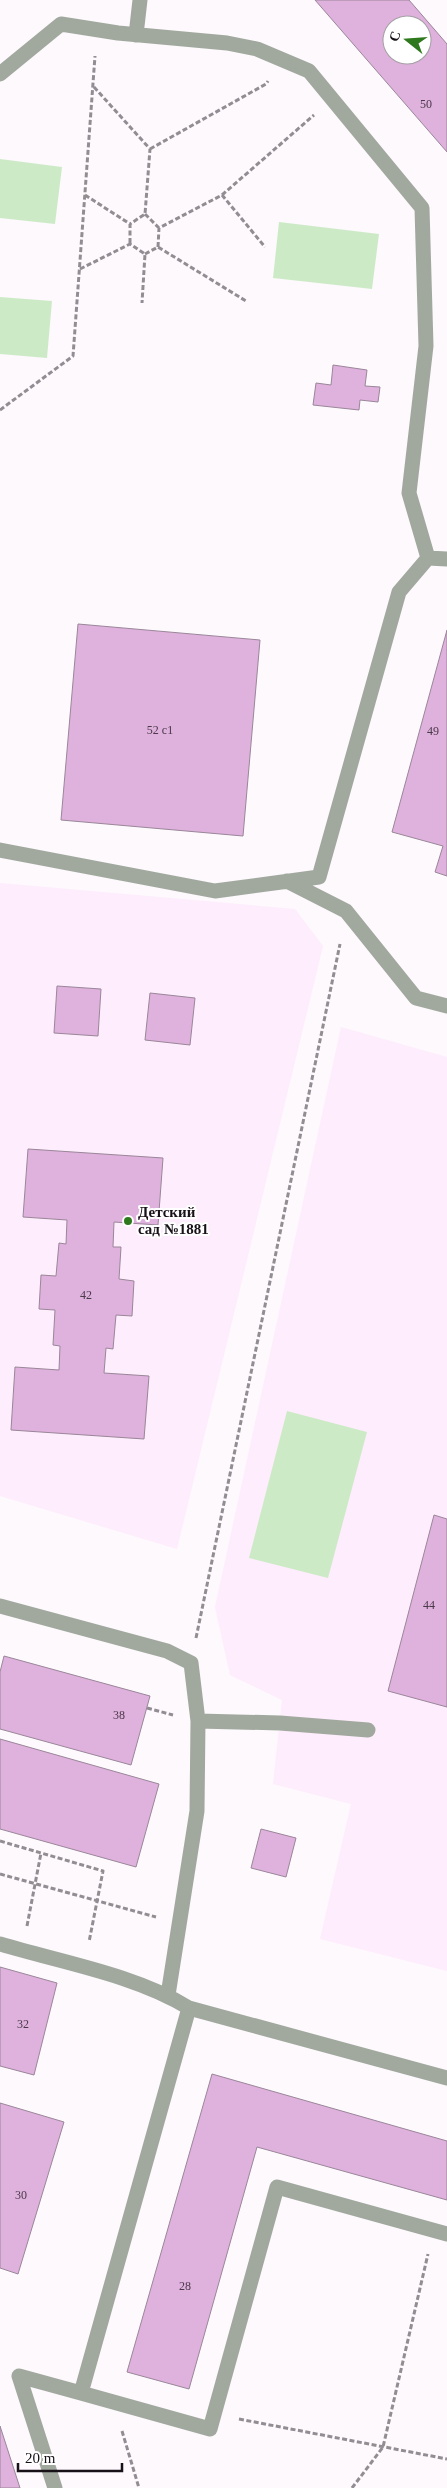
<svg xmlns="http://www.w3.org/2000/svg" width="447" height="2488" viewBox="0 0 447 2488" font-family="Georgia,serif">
	<rect width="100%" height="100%" fill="#fdf9fd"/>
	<!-- built -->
	<path fill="#feedfc" d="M0,883L295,909L323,946L177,1549L0,1496Z
		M341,1027L447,1057V1971L320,1939L351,1804L273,1784L282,1700L230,1675L215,1607Z"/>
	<!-- green -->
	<path fill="#cdeac7" d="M0,159L62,167L55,224L0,218Z
		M279,222L379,234L372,289L273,278Z
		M0,297L52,301L47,358L0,354Z
		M287,1411L367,1432L328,1578L249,1558Z"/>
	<!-- building -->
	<path fill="#dfb1dd" stroke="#9a8699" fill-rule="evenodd" d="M315,0H409L447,44V152ZM392,25H422V55H392Z
		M333,365L367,370L365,386L380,387L378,402L360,400L359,410L313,405L316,383L331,385Z
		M78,624L260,640L243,836L61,820Z
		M447,630V876L435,872L443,846L392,832Z
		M57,986L101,989L98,1036L54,1033Z
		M150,993L195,998L190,1045L145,1040Z
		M28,1149L163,1158L158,1225L114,1222L113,1247H121L119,1279L134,1281L132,1316L116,1315L113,1349L106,1348L104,1373L149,1376L144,1439L11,1430L15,1367L59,1370L60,1346L53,1345L55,1310L39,1309L41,1275L56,1276L59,1243L66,1244L67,1220L23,1217Z
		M434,1515L447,1519V1707L388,1691Z
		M4,1656L150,1696L131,1765L0,1729V1672Z
		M0,1739L159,1784L136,1867L0,1829Z
		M261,1829L296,1838L286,1877L251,1868Z
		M0,1967L57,1983L34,2075L0,2066Z
		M212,2074L447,2141V2200L257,2147L189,2389L127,2372Z
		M0,2103L64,2122L18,2274L0,2268Z
		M0,2426L20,2488H0Z"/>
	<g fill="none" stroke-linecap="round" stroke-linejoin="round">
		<!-- path -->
		<path stroke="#928d92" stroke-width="3" stroke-dasharray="5 2.5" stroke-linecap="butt" d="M94,87L150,149L145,214L130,224
			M150,149L266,84L268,81
			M85,195L130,224V244
			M222,195L314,115
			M145,214L159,228
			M158,247L159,228L222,195L265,247
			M145,254L158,247L246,301
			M80,269L130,244L145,254L142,303
			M0,410L73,356L95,56
			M196,1638L340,944
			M147,1708L173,1715
			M0,1841L103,1871L89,1942
			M0,1874L156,1917
			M27,1926L41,1853
			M239,2419L447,2459
			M122,2431L139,2488
			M352,2488L383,2447L428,2254"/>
		<!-- service -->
		<path stroke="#a1a99f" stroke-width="15" d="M136,35L140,0
			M0,74L61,24L118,33L227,43L257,49L309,71L422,208L426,346L409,493L428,558
			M0,850L215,891L319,877L399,592L428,558L447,559
			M287,881L346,911L416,998L447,1006
			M0,1606L167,1651L191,1663L198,1721L197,1811L168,1995
			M198,1721L280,1723L368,1730
			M0,1944C60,1962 136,1975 189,2008L447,2078
			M189,2008L81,2393L210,2429L277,2187L447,2234
			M55,2488L19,2376L81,2393"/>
	</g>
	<!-- markers -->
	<circle fill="#2e781d" stroke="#fff" stroke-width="2" cx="128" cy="1221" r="5"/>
	<g text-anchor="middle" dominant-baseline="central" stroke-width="4" stroke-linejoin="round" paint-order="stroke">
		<!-- number labels -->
		<g font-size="12" fill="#4a3949">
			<text x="426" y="104">50</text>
			<text x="160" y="730">52 с1</text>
			<text x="433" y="731">49</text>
			<text x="86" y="1295">42</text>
			<text x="429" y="1605">44</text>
			<text x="119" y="1715">38</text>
			<text x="23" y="2024">32</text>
			<text x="21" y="2195">30</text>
			<text x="185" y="2286">28</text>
		</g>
		<!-- poi labels -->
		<g font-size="15" font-weight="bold" fill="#181118" stroke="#fff" text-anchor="start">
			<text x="138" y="1212">Детский<tspan x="138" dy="17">сад №1881</tspan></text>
		</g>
	</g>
	<!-- north arrow -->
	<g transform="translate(407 40) rotate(287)"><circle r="24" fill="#ffffff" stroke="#a3a0a3"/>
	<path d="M0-4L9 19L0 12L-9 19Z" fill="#2e781d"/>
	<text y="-8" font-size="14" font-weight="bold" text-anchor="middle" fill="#181118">С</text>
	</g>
	<!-- scale -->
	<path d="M18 2463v8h104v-8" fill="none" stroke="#181118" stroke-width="2.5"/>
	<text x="25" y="2463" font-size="15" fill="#181118" stroke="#ffffff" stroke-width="4" paint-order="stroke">20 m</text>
</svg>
